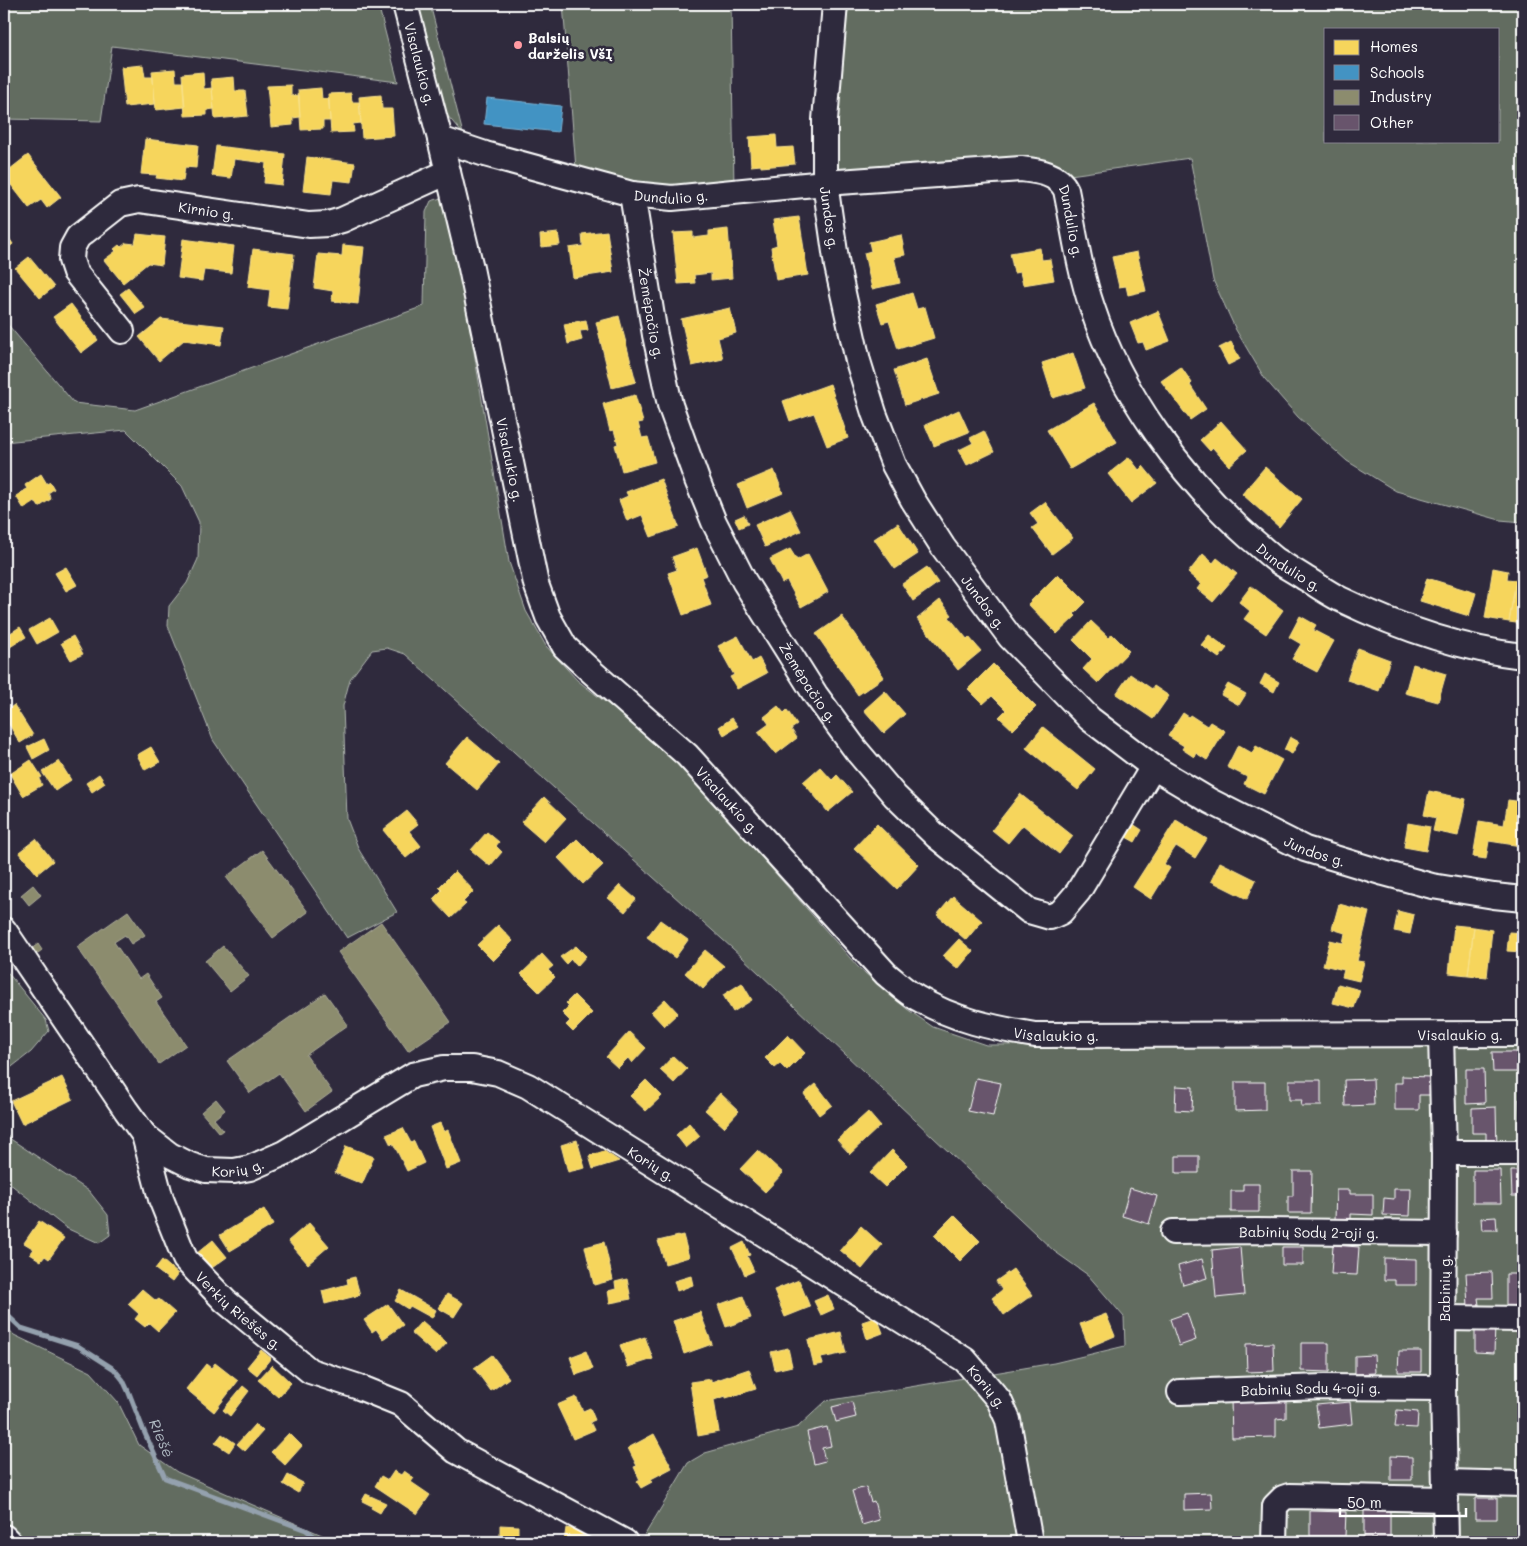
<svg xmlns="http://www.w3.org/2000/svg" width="1527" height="1546" viewBox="0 0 1527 1546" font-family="Mali,sans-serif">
	<rect width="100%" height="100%" fill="#2f2a3d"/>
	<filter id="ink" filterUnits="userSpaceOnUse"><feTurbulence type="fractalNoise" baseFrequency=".02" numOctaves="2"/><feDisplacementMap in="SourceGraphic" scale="10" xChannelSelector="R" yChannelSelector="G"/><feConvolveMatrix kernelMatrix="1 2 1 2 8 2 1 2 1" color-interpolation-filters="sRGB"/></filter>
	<g filter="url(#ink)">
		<!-- green -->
		<path fill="#626c60" stroke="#b0b6b0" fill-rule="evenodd" d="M4,4H378L398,82L112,46L101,121L4,119Z
			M413,4H430L463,134L441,108Z
			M563,4H731L734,188L657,189L576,169Z
			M844,4H1523V522L1500,520L1396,491L1347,461L1298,417L1265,379L1236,330L1213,280L1190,158L1070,175L1061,169L840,173L834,165L832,141ZM1326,29H1498V141H1326Z
			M448,196L509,562L526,611L546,646L577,680L646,734L690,776L858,967L907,1009L933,1027L986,1045L1523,1043V1542H650L643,1538L688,1463L705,1453L798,1427L826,1401L1054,1363L1125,1346L1124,1317L1088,1275L1054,1251L742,957L405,654L387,648L372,650L350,679L343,706L347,819L359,850L397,912L347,938L213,740L168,626L169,606L187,583L198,559L199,522L182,486L126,430L4,442V320L74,403L135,410L424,306L426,212L431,201Z
			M4,968L46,1020L49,1031L31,1052L4,1073Z
			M4,1130L9,1138L89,1191L108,1215L110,1235L99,1243L66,1228L4,1179Z
			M4,1324L14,1335L91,1372L118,1402L139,1445L177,1472L338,1542H4Z"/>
		<!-- homes -->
		<path fill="#f6d55c" stroke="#f9e28d" d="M143,65L145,77H153L155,104L125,107L121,67Z
			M175,69L176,82H183L185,107L156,110L152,71Z
			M203,72L204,89L212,88L214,109L207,110V115L185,116L182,74Z
			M234,77L235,91H245L248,116L215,119L211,79Z
			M291,85V96L299,95L300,117L293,118V125L271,127L267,86Z
			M321,88L322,99H329L330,121H323V129L301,130L298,90Z
			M351,93L352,102H359L361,123L353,124L354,132L331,133L328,94Z
			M381,95L382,109H392L394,136L362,138L359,97Z
			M776,135L777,148L793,147L795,164L761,167V165L751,166L749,137Z
			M145,139L198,145L196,168L185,167L183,181L156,178L157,175L141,174Z
			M216,146L285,154L282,185L264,183L266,163L234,159L231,178L212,176Z
			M28,155L61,197L47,208L41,200L29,208L8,181L10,180L5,173Z
			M307,157L355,163L352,182L333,180L331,194L303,191Z
			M799,217L808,275L776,280L771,247L777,245L773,220Z
			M728,229L732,278L711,280V273L694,275L695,283L678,284L673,233L693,232V238L709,236V231Z
			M4,231L13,244L4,251Z
			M607,231L613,272L573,278L569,248L583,246L582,234Z
			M558,233L560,245L541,247L540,235Z
			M137,234L165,237L162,265L148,263L123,283L104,260L116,251L114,249L119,245L121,247L126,243L135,244Z
			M901,235L905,255L894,257L900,283L872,289L864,253L871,251L869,242Z
			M183,239L234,246L231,273L204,270L202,281L178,278Z
			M343,245L364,247L358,304L332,301L333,291L314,288L318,254L342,256Z
			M1040,248L1042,260L1050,259L1054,280L1023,285L1020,272L1014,273L1010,253Z
			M253,249L294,254L287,309L268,307L270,290L248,287Z
			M1137,252L1146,291L1128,295L1126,286L1119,287L1112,257Z
			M29,257L54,287L40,298L15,268Z
			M128,288L145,308L136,314L120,294Z
			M912,293L917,309L925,307L934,338L898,349L889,321L882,323L876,304Z
			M71,304L98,340L81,353L53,317Z
			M730,308L736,333L718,338L723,359L692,366L681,319Z
			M1158,311L1170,341L1146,350L1143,342L1138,343L1130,323Z
			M619,316L636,382L612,388L596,322Z
			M161,319L224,326L221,345L184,340L159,361L139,337Z
			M586,320L588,330L580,331L582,340L568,344L564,324Z
			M1231,342L1240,359L1228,365L1219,348Z
			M1073,353L1085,388L1053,398L1042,363Z
			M927,359L939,394L905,405L894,370Z
			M1181,367L1192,383L1190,385L1206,409L1190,420L1161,381Z
			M830,384L848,438L827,446L814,413L790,421L783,401Z
			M635,395L643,422L638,423L642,438L648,437L655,462L622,471L615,445L618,444L614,430L610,431L603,404Z
			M1094,403L1117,442L1070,469L1047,430Z
			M959,410L969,432L934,446L925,425Z
			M1221,421L1247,450L1229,466L1213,448L1210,451L1200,440Z
			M984,431L994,452L967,465L959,450L973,443L970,438Z
			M1129,457L1139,470L1143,466L1157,483L1131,503L1108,474Z
			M1265,467L1302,499L1279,527L1242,494Z
			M774,470L783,493L747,508L738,485Z
			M41,474L47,484L50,482L54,489L48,493L51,499L39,507L35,501L24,509L16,496L27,489L25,485Z
			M661,479L679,527L651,537L642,515L627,521L619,500L628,496L626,492Z
			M1045,502L1073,538L1052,554L1032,528L1038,524L1030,513Z
			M790,509L801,531L765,547L755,525Z
			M744,515L748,524L739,528L735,519Z
			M898,523L918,554L895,569L874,539Z
			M697,548L707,575L701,577L711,605L683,615L668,573L677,570L672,557Z
			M790,549L797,560L808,554L828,592L801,607L787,581L782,583L770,559Z
			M1203,554L1213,563L1217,558L1237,574L1213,602L1197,589L1201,584L1188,573Z
			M66,567L77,585L66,591L55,573Z
			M927,567L938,583L913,601L902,584Z
			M1493,568L1508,571L1507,579L1516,580L1509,622L1485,618Z
			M1058,574L1086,602L1074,614L1076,616L1057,634L1028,604Z
			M1427,578L1476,593L1469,616L1420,601Z
			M1516,580L1523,581V624L1509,622Z
			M1251,586L1283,610L1266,634L1244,619L1250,611L1239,602Z
			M940,600L952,615L949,617L967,639L969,637L981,651L958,670L917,619Z
			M842,616L884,677L858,695L816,634Z
			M1300,616L1316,625L1313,630L1334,641L1317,672L1292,659L1301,644L1289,637Z
			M50,618L58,632L37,644L29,630Z
			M1091,621L1109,638L1112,634L1129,651L1098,683L1083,669L1092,659L1073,640Z
			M20,627L26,637L10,647L4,637Z
			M1209,635L1227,648L1219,658L1201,645Z
			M73,636L83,654L71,660L61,643Z
			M738,636L752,662L759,658L767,673L737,689L730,677L734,675L718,646Z
			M1358,648L1390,660L1379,691L1347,680Z
			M993,664L1036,707L1013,730L999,717L1006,710L992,696L983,704L968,689Z
			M1413,664L1446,674L1438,702L1405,693Z
			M1130,674L1152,689L1154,686L1169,696L1153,719L1116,694Z
			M1265,674L1279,682L1274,692L1260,684Z
			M1228,684L1246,694L1239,705L1221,695Z
			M885,691L905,714L884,733L864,710Z
			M14,705L33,735L20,743L4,716V712Z
			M778,706L784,713L787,710L797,725L791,729L797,738L776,754L758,732L769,724L764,717Z
			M1183,713L1189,717L1190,715L1207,726L1210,722L1225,731L1207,760L1196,753L1194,757L1182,749L1184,746L1168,736Z
			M732,718L738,726L724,735L719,727Z
			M1043,727L1095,769L1078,790L1026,748Z
			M467,737L499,764L477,790L445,763Z
			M1290,737L1299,742L1292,754L1284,750Z
			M44,739L49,750L33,759L27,747Z
			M1238,745L1252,753L1256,746L1282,760L1264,794L1244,784L1247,777L1227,767Z
			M151,747L160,762L145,770L137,755Z
			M31,760L42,777L39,779L42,785L23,796L10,774Z
			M59,761L71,780L55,791L42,772Z
			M820,767L832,780L837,775L852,792L828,812L803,782Z
			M99,774L105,783L92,792L86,783Z
			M1429,791L1466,799L1458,836L1433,831L1436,818L1424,815Z
			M1020,794L1073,836L1059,854L1023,825L1008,843L992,830Z
			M544,797L566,818L544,842L521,822Z
			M1508,800L1523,802L1522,828L1523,831L1521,846L1489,841L1486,859L1473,857L1479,821L1504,825Z
			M407,811L418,824L409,831L421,846L406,858L383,830Z
			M1176,820L1207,839L1195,858L1176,846L1164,864L1170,868L1151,899L1133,887Z
			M1408,823L1430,827L1426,851L1404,847Z
			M877,824L919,865L897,889L854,848Z
			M1133,824L1142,830L1135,842L1126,837Z
			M487,832L499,842L496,846L502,852L490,866L471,850Z
			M36,839L53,861L37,874L19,852Z
			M577,839L603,865L583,884L558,858Z
			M1220,862L1256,880L1247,899L1211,881Z
			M455,871L474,891L463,902L466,904L451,918L433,899L442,890L439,887Z
			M620,885L636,899L625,912L608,898Z
			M953,896L982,921L966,940L937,915Z
			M1339,904L1369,912L1357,961L1364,962L1359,981L1342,977L1344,970L1323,965L1330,940L1343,943L1345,933L1332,929Z
			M1398,911L1414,915L1410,934L1394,931Z
			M660,920L688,940L675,958L647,937Z
			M498,925L513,941L493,961L477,945Z
			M1454,925L1474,927L1468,975L1449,973Z
			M1474,927L1492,930L1487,977L1468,975Z
			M1509,932L1523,933V952L1507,951Z
			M959,939L973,951L958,969L943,956Z
			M576,946L586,956L577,966L571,959L566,964L560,957Z
			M705,950L724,966L703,989L685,973Z
			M542,954L553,966L548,970L555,977L539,992L521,974Z
			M742,983L752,1000L733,1012L723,995Z
			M1338,984L1360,990L1354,1008L1333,1003Z
			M574,995L592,1013L573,1032L566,1025L570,1021L562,1013L569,1006L566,1003Z
			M665,999L678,1013L664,1026L651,1012Z
			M629,1032L646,1048L632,1063L628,1058L618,1068L606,1057Z
			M788,1035L805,1053L787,1071L780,1064L775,1068L765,1058Z
			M673,1056L687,1069L674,1083L660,1070Z
			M62,1077L73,1099L22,1124L11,1101Z
			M646,1080L662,1096L646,1111L630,1096Z
			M816,1084L832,1105L819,1115L804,1094Z
			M720,1093L739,1111L724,1127L705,1110Z
			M868,1112L880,1126L850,1154L837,1140Z
			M440,1123L444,1132L448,1130L461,1163L446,1169L430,1127Z
			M689,1123L700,1136L686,1148L676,1135Z
			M403,1128L411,1143L414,1141L424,1163L407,1171L393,1143L391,1145L386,1135Z
			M577,1140L585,1168L568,1172L561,1145Z
			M346,1146L374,1157L362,1184L335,1173Z
			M758,1150L783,1173L765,1192L740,1169Z
			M892,1150L907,1165L885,1187L870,1173Z
			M604,1151L619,1161L593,1169L589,1156Z
			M264,1209L273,1225L230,1251L220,1235Z
			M954,1215L980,1241L960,1261L934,1235Z
			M39,1221L64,1238L49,1259L45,1256L41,1261L30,1254L34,1249L24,1243Z
			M309,1223L329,1246L308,1264L288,1241Z
			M861,1226L882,1245L862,1269L840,1250Z
			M683,1235L689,1257L665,1264L658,1241Z
			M213,1240L227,1257L209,1270L196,1254Z
			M604,1242L613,1280L594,1285L585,1247Z
			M744,1242L750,1255L747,1256L754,1271L745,1275L732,1248Z
			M162,1260L178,1274L172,1282L155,1269Z
			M1013,1269L1032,1295L1004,1315L992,1298L1002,1290L996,1281Z
			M691,1276L693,1285L677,1291L674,1281Z
			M355,1277L360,1295L325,1304L322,1291L348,1284L347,1279Z
			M627,1279L631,1299L610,1303L608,1291L616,1289L615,1282Z
			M799,1280L810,1307L785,1317L774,1290Z
			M142,1289L156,1301L159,1299L175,1313L158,1331L149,1323L145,1327L135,1319L139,1314L128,1304Z
			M401,1290L436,1310L432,1318L410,1306L408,1309L395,1301Z
			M447,1294L463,1303L454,1317L438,1308Z
			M828,1295L834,1309L821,1315L814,1301Z
			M743,1296L751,1318L726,1327L718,1305Z
			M388,1304L403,1325L383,1339L376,1329L372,1332L364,1320Z
			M700,1312L712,1344L684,1354L673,1321Z
			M1106,1314L1115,1336L1089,1347L1080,1324Z
			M877,1317L883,1333L867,1339L862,1322Z
			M422,1321L447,1343L436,1355L411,1333Z
			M841,1332L846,1353L821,1358L823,1364L814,1366L808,1340Z
			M645,1337L653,1359L628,1367L620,1345Z
			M788,1348L792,1366L775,1370L771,1352Z
			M261,1350L271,1358L257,1375L247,1367Z
			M586,1351L593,1369L576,1375L570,1357Z
			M492,1355L509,1378L491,1391L474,1368Z
			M215,1363L238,1381L214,1412L186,1389L206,1364L211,1368Z
			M272,1365L291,1383L278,1397L258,1380Z
			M749,1369L756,1389L726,1398V1396L714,1400L719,1432L698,1436L690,1382L711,1379V1382Z
			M243,1386L249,1391L230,1416L223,1410Z
			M576,1397L583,1411L590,1408L595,1420L590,1422L594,1430L573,1439L557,1405Z
			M255,1424L263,1431L245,1451L237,1444Z
			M289,1433L302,1446L285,1465L271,1452Z
			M222,1434L235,1443L229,1452L215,1443Z
			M654,1434L672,1468L651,1479L652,1482L641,1488L637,1482L640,1480L634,1467L637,1466L628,1448Z
			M394,1471L401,1475L404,1471L414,1478L411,1482L430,1495L417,1514L375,1486L381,1476L388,1480Z
			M288,1475L303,1483L298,1493L283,1484Z
			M366,1494L386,1503L380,1513L371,1508L372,1506L362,1501Z
			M500,1525L518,1526V1542H500Z
			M566,1528L600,1535L598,1542H564Z"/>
		<!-- schools -->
		<path fill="#4393c3" stroke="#7bb3d5" d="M487,98L561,106L558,132L484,124Z"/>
		<!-- industry -->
		<path fill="#8c8c6e" stroke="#aeae9a" d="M262,850L308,912L273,938L226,877Z
			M33,885L41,895L29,905L21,895Z
			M128,911L145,935L131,944L125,935L114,942L139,979L146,974L162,998L156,1002L186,1045L159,1064L77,947Z
			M381,922L451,1022L408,1051L338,952Z
			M38,944L42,950L34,956L30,950Z
			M223,946L249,976L230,991L205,961Z
			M325,993L348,1025L306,1055L332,1092L306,1111L279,1073L250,1093L227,1061Z
			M216,1099L225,1110L214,1119L223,1130L219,1133L201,1112Z"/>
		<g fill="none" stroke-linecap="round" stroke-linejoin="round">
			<!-- stream -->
			<path stroke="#94a1ae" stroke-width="5" d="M4,1312L21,1328L78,1346L114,1369L123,1380L129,1393L143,1429L165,1478L306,1530L322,1542"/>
		</g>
		<!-- building -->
		<path fill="#68546c" stroke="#fff" d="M1492,1052H1517V1072H1493Z
			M1466,1069H1484L1485,1103L1466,1104Z
			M1402,1076L1430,1077V1095H1419V1110H1395V1083H1402Z
			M976,1078L1001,1083L993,1116L968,1111Z
			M1373,1079L1374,1105L1345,1106L1344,1080Z
			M1289,1080H1321V1106H1301L1302,1100H1289Z
			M1235,1082H1265V1110L1235,1111Z
			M1176,1086L1193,1087L1192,1111L1175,1110Z
			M1519,1099H1523V1130H1520Z
			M1496,1107L1497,1149H1486V1133H1472V1108Z
			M1176,1156H1199V1173H1176Z
			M1473,1170H1500L1501,1203H1473Z
			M1293,1171H1312L1311,1213H1288V1196H1293Z
			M1511,1171H1523V1196H1512Z
			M1243,1184H1259V1212H1231V1191H1243Z
			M1130,1188L1157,1196L1149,1224L1122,1216Z
			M1394,1189H1411L1410,1216L1383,1215L1384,1198L1394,1199Z
			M1336,1190H1350V1194H1373V1215L1351,1214V1220H1335Z
			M1496,1217L1497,1230H1482L1481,1218Z
			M1333,1245L1359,1247L1357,1275L1331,1274Z
			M1240,1247L1244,1295L1216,1298L1212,1250Z
			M1282,1247H1303V1265H1282Z
			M1384,1258L1416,1259V1285H1395V1280H1384Z
			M1202,1259L1207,1278L1183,1285L1178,1266Z
			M1492,1272L1493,1298H1478L1479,1305L1468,1306L1466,1273Z
			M1506,1274H1523V1307H1506Z
			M1187,1313L1196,1340L1179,1346L1170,1319Z
			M1475,1325H1495L1494,1353L1475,1352Z
			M1273,1343L1274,1371L1247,1372L1246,1344Z
			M1301,1343H1329V1372L1301,1371Z
			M1399,1351H1421V1372H1398Z
			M1374,1355L1375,1373L1355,1374V1356Z
			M1286,1399V1418L1276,1419V1437L1232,1438L1231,1400Z
			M852,1402L856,1417L836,1422L832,1407Z
			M1350,1402L1352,1424L1319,1428L1316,1405Z
			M1397,1410L1418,1412L1417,1428L1395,1427Z
			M827,1427L831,1446L822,1448L825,1461L814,1464L807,1432Z
			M1391,1456L1412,1457V1480H1391Z
			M866,1487L871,1502L874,1501L879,1520L862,1525L852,1491Z
			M1211,1493L1212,1509L1184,1510V1494Z
			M1475,1498H1497V1519H1475Z
			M1364,1505H1390V1539L1364,1538Z
			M1310,1511L1346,1512L1345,1536H1310Z"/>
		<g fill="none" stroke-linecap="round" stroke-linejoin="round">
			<!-- minor casing -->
			<g stroke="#fff" stroke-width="28">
				<g id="minor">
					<path id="s1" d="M405,4L440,139L471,268L536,584L548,617L565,647L592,672L687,755L886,974C896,982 906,992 917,998C954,1020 993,1028 1035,1035L1523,1034"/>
					<path id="s2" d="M835,4L825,120V183L837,266L858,361L874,413L894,465L913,500L943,547L1010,637L1090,719L1153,767L1210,801L1305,849L1384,873L1432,886L1494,896L1523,899"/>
					<path id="s3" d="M440,139L485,154L632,194L672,198L825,183L1021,169C1037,171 1058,173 1066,190C1074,229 1079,269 1092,307C1120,393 1183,479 1250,538C1259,545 1267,553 1276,560C1285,566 1296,572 1305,578C1317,585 1328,593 1340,599C1398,627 1460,649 1523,656"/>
					<path id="s4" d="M632,194L655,335L670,405L697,480L714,522L744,581L815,694L856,750L895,796L936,836L1029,911L1050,917L1061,912L1078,892L1153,767"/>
					<path id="s5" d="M122,331L75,272L71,260L72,248L78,237L120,204L139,200L309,225L328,224L342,220L448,172"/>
					<path id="s6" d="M4,930L126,1110L144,1135L161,1199L185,1259L225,1301L310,1371L359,1387L401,1404L456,1451L625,1542"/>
					<path d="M1441,1035L1444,1153L1443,1388L1446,1542"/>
					<path id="s7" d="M144,1135L170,1155L190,1165L206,1170L234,1171L250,1168L284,1153L413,1075L444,1068H472L498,1073L528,1086L965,1360L999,1400L1008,1420L1030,1542"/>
					<path d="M1444,1153H1523"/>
					<path id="s8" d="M1173,1232L1257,1231L1444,1233"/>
					<path d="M1444,1318L1523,1319"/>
					<path id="s9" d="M1180,1392L1324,1387L1443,1388"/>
					<path d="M1446,1482L1523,1484"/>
					<path d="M4,1537L9,1542"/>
					<path d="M1274,1542L1275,1506L1283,1498L1289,1496L1446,1499"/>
				</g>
			</g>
			<!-- minor -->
			<use href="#minor" stroke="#2f2a3d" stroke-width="24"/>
		</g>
	</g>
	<!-- markers -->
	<circle fill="#ff9aa2" stroke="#2f2a3d" stroke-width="2" cx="518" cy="45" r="5"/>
	<g text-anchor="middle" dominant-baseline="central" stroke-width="5" stroke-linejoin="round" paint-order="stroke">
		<!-- poi labels -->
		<g font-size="14" font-weight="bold" fill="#fff" stroke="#2f2a3d" text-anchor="start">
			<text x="528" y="37">Balsių<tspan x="528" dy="16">darželis VšĮ</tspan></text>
		</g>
		<!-- street labels -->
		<g font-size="14" fill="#fff" stroke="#2f2a3d">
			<text stroke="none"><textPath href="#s1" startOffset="62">Visalaukio g.</textPath></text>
			<text stroke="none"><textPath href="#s3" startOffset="239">Dundulio g.</textPath></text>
			<text stroke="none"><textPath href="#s5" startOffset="254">Kirnio g.</textPath></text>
			<text stroke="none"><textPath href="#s2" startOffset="215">Jundos g.</textPath></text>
			<text stroke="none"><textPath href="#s3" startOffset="674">Dundulio g.</textPath></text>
			<text stroke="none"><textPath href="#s4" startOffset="121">Žemėpačio g.</textPath></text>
			<text stroke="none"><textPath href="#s1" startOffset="468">Visalaukio g.</textPath></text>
			<text stroke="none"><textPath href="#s3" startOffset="1094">Dundulio g.</textPath></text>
			<text stroke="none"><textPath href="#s2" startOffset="635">Jundos g.</textPath></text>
			<text stroke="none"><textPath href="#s4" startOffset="526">Žemėpačio g.</textPath></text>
			<text stroke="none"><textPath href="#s1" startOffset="888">Visalaukio g.</textPath></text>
			<text stroke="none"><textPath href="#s2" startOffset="1055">Jundos g.</textPath></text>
			<text stroke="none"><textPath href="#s1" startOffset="1308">Visalaukio g.</textPath></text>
			<text stroke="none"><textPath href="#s1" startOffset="1712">Visalaukio g.</textPath></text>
			<text stroke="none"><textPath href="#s7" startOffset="104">Korių g.</textPath></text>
			<text stroke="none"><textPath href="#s7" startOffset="569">Korių g.</textPath></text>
			<text stroke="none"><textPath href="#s8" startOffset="136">Babinių Sodų 2-oji g.</textPath></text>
			<text transform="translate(1444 1288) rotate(-90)">Babinių g.</text>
			<text stroke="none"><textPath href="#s6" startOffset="454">Verkių Riešės g.</textPath></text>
			<text stroke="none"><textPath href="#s7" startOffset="974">Korių g.</textPath></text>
			<text stroke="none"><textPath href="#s9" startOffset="131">Babinių Sodų 4-oji g.</textPath></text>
		</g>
		<!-- water labels -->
		<g font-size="15" font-style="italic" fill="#afb9c2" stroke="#2f2a3d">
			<text transform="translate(162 1438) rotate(67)">Riešė</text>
		</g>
	</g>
	<!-- margin -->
	<rect width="1527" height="1546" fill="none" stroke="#2f2a3d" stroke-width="20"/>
	<rect x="10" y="10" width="1507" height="1526" fill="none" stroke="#fff" stroke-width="2" filter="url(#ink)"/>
	<!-- legend -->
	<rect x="1324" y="28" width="175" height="115" fill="#2f2a3d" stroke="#827f8b"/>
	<rect x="1334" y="40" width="25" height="15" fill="#f6d55c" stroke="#827f8b"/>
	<text x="1370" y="52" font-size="15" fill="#ffffff">Homes</text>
	<rect x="1334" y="65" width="25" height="15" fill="#4393c3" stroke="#827f8b"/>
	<text x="1370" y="78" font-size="15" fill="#ffffff">Schools</text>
	<rect x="1334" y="90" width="25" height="15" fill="#8c8c6e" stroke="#827f8b"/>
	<text x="1370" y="102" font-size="15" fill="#ffffff">Industry</text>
	<rect x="1334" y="115" width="25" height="15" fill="#68546c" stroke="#827f8b"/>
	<text x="1370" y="128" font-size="15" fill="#ffffff">Other</text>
	<!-- scale -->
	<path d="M1340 1508v8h126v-8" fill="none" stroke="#ffffff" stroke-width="2.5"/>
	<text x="1347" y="1508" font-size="15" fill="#ffffff" stroke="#2f2a3d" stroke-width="4" paint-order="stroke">50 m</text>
</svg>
